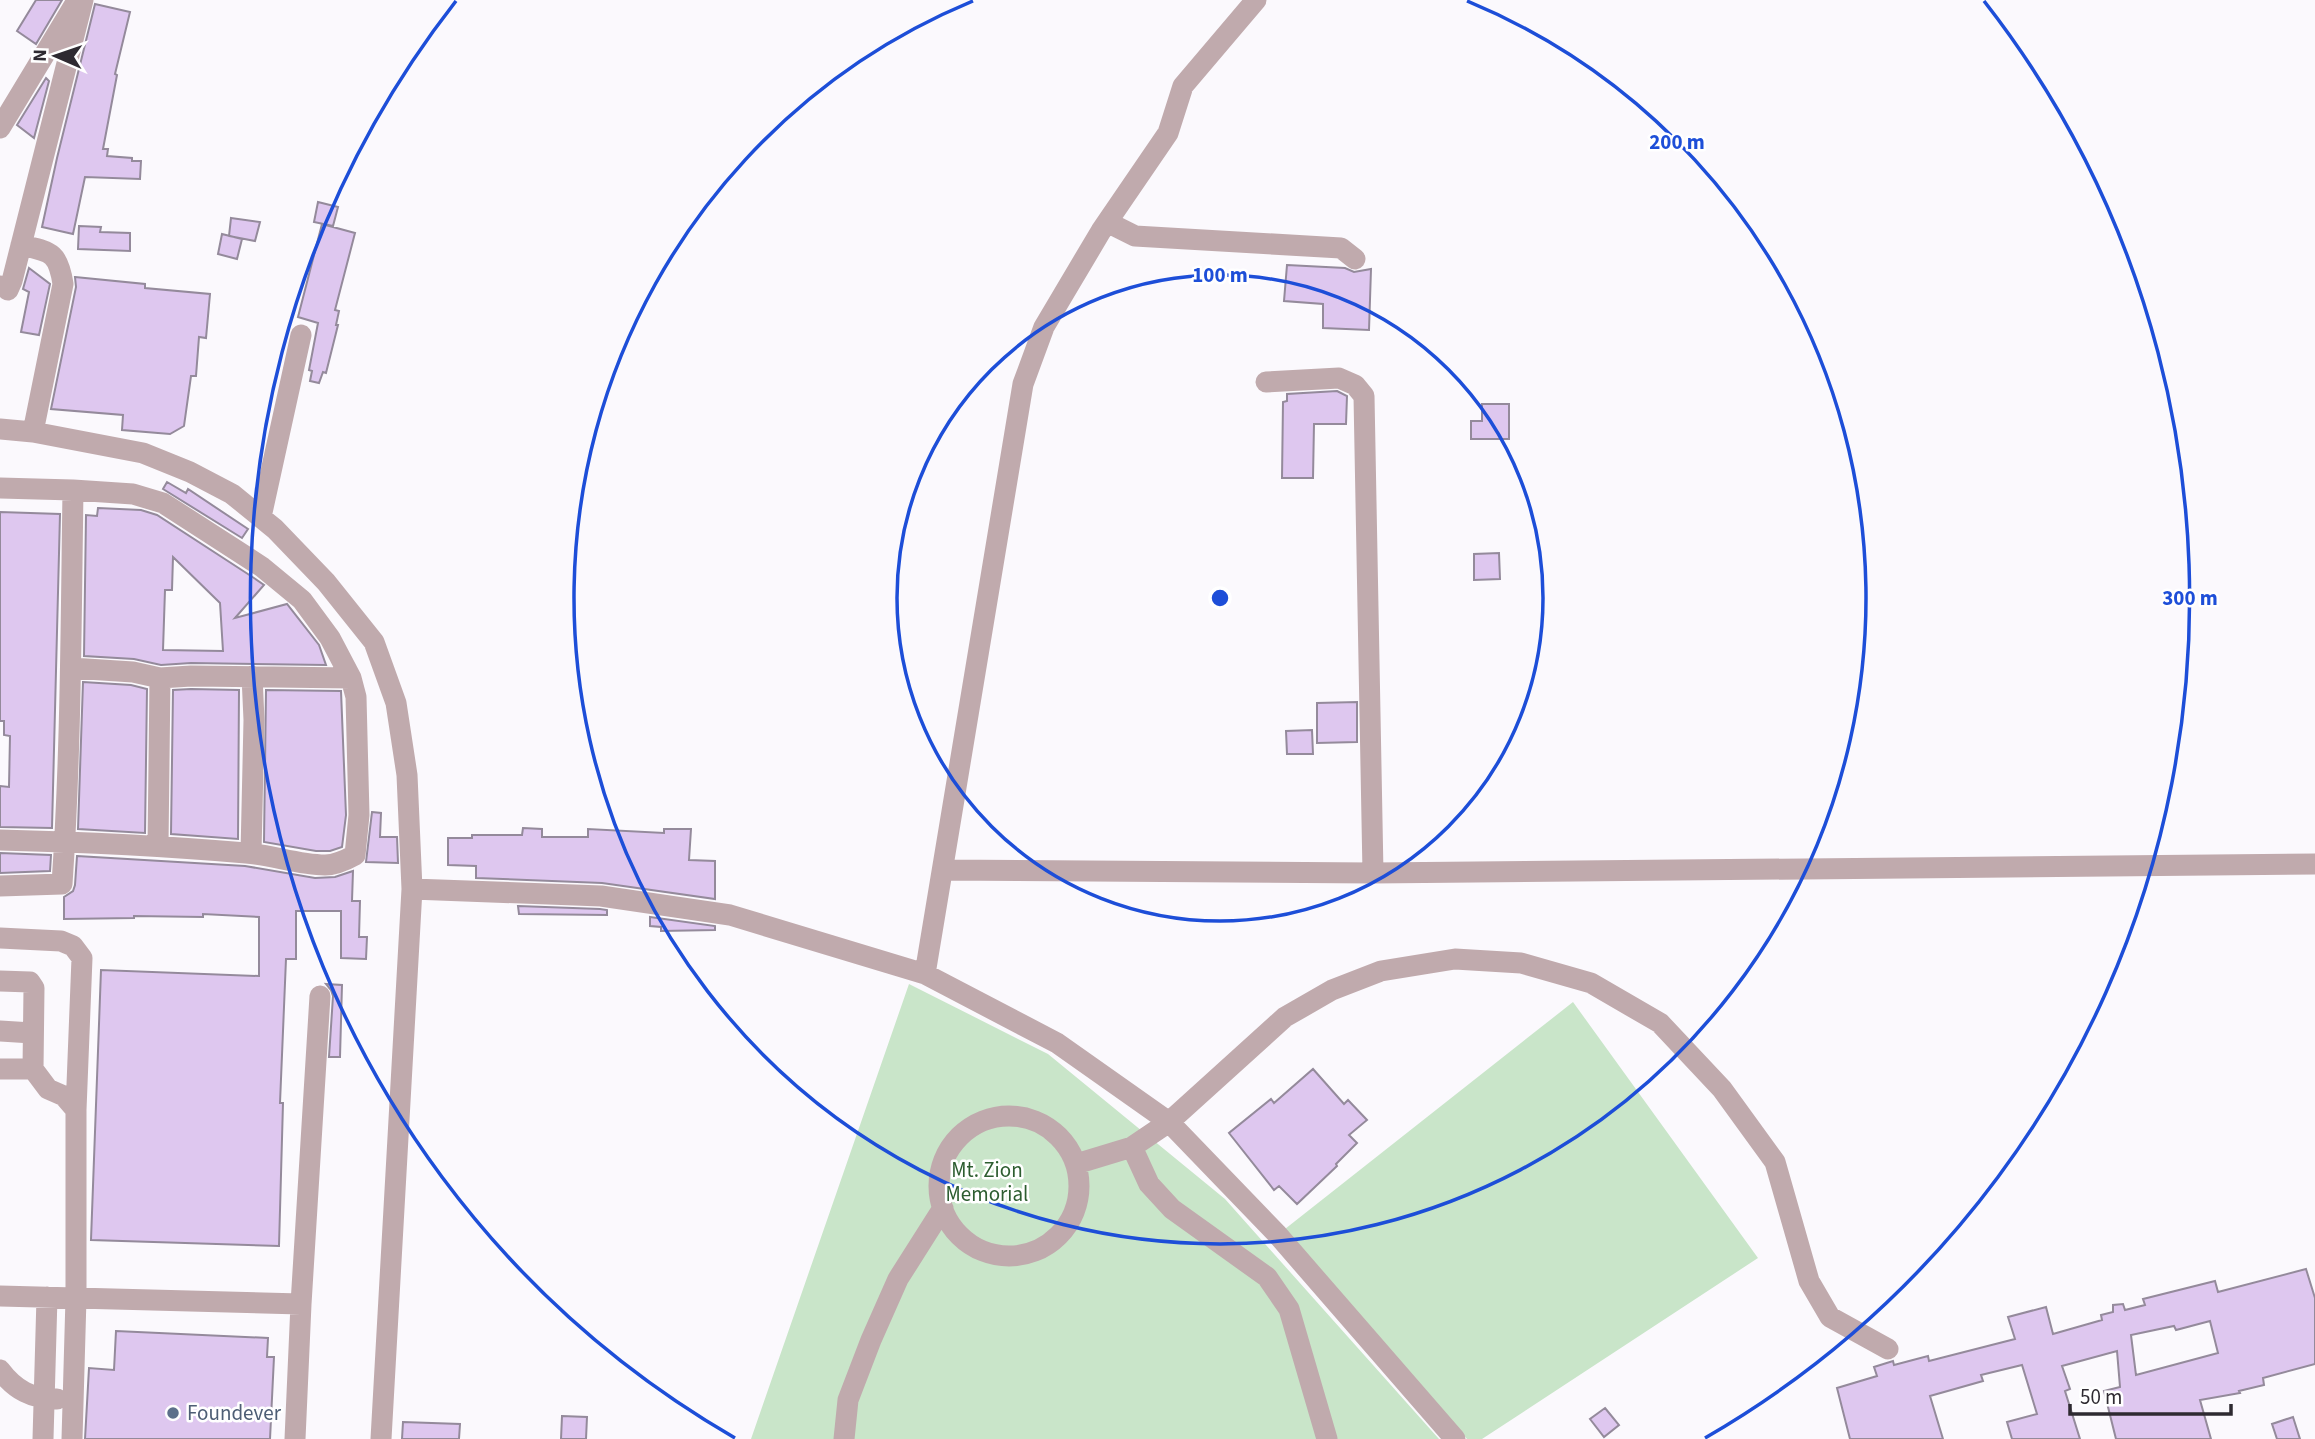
<svg xmlns="http://www.w3.org/2000/svg" width="2315" height="1439" viewBox="0 0 2315 1439" font-family="'Source Sans 3',sans-serif">
	<rect width="100%" height="100%" fill="#fbf9fd"/>
	<!-- green -->
	<path fill="#c9e5c9" d="M909,984L1048,1054L1225,1199L1439,1439H751Z
		M1573,1002L1758,1258L1482,1439H1467L1285,1229Z"/>
	<!-- building -->
	<path fill="#dec7ef" stroke="#948a9b" stroke-width="2" fill-rule="evenodd" d="M36,0H62L36,44L17,31Z
		M95,4L130,12L115,74L117,75L103,149H108L107,156L132,158V161H141L140,179L85,177L73,234L42,227L57,158Z
		M46,78L49,81L34,138L17,125Z
		M318,202L338,207L333,226L314,222Z
		M231,218L260,222L255,241L229,236Z
		M322,224L355,233L335,310L339,311L336,325H338L326,373L323,372L319,383L310,381L312,371L309,370L318,323L298,317Z
		M79,226L101,227L100,232L130,233V251L78,249Z
		M222,234L242,239L237,259L218,254Z
		M1287,265L1345,268L1354,272L1371,269L1369,330L1323,328V304L1284,301Z
		M29,268L50,284L39,335L21,332L29,292L23,289Z
		M75,277L145,284V288L210,294L206,338L199,337L196,376H191L184,426L170,434L122,430L123,415L51,409L76,287Z
		M1337,391L1347,396L1346,424H1314L1313,478H1282L1283,402L1287,401V394Z
		M1482,404H1509V439H1471V421H1482Z
		M167,482L186,493L188,489L248,529L242,538L163,489Z
		M98,508L141,510L157,515L254,578L264,585L235,618L287,604L319,645L326,665L191,663L161,665L134,659L84,656L86,515L97,516ZM173,557L220,603L223,651L163,650L165,590H172Z
		M0,512L60,514L52,828L0,827V786L9,787L10,736L4,735V721H0Z
		M1499,553L1500,579L1474,580V554Z
		M83,682L131,685L147,689L145,833L78,829Z
		M191,689L239,690L238,839L171,834L173,690Z
		M266,690L341,691L346,815L342,847L330,851H316L264,842Z
		M1357,702V742L1317,743V703Z
		M1312,730L1313,754H1287L1286,731Z
		M372,812L381,813L380,837H397L398,863L366,862Z
		M523,828L542,829V837H588V829L664,833V829H691L689,860L715,861V899L602,883L476,878V866L448,865V838H472V835H522Z
		M0,853L51,855L50,871L0,873Z
		M77,856L245,866L315,878L335,877L353,871L352,901H360L359,937H367L366,959L341,958V911H296V959H286L280,1103H283L279,1246L91,1240L101,970L259,976V917L203,914V917L134,916V918L64,919V897L73,891L75,885Z
		M518,906L600,909L607,910V915L519,914Z
		M650,917L715,926V930L661,931V927L650,926Z
		M326,984L342,985L340,1057H329L333,996L331,990Z
		M1313,1069L1344,1104L1348,1100L1367,1120L1349,1135L1357,1143L1336,1164L1337,1166L1297,1204L1279,1186L1274,1190L1229,1133L1271,1099L1274,1103Z
		M2306,1269L2315,1298V1364L2263,1378L2264,1385L2239,1391L2240,1393L2200,1400L2211,1439H2116L2104,1391L2120,1387L2117,1351L2062,1366L2070,1389L2065,1391L2080,1439H2012L2007,1422L2037,1414L2022,1365L1981,1375L1983,1381L1930,1396L1943,1439H1850L1837,1388L1877,1376L1874,1367L1893,1361L1894,1365L1928,1356L1929,1361L2015,1339L2008,1317L2046,1307L2053,1334L2102,1320L2101,1315L2113,1312V1305L2123,1304L2125,1310L2145,1305L2143,1299L2215,1281L2218,1292ZM2210,1321L2218,1353L2136,1375L2131,1335L2174,1326L2176,1330Z
		M116,1331L268,1338L267,1357H274L270,1439H85L89,1368L114,1370Z
		M1605,1408L1619,1425L1604,1437L1590,1419Z
		M562,1416L587,1417L586,1439H561Z
		M2293,1417L2300,1439H2277L2272,1424Z
		M403,1422L460,1424L459,1439H402Z"/>
	<g fill="none" stroke-linecap="round" stroke-linejoin="round">
		<!-- minor -->
		<path stroke="#c0aaad" stroke-width="21" d="M0,128L75,4
			M1107,222L1135,236L1341,248L1355,259
			M21,245C50,252 58,251 63,284L33,432
			M0,286L4,287L8,290L12,281L83,0
			M1266,382L1339,378L1355,385L1364,396L1373,873
			M0,429L33,432L143,453L190,472L232,494L275,529L326,582L374,642L396,703L407,775L412,889L381,1439
			M0,488L73,490
			M261,517L301,335
			M71,668L133,672L160,678L191,676L351,678
			M0,840C82,842 164,846 246,853C272,855 299,865 325,865C336,865 346,860 355,855L359,815L356,697L351,678L330,638L302,600L262,567L163,503L133,494L73,490C71,622 71,753 62,884L0,886
			M158,846L160,678
			M251,853L254,720L252,676
			M943,870L1373,873L2315,864
			M412,889L601,896L730,915L925,974L1057,1043L1169,1122L1276,1233L1455,1439
			M0,938L61,941L73,946L82,958L76,1110
			M925,974L1023,384L1044,327L1101,231L1168,133L1183,86L1256,0
			M0,981L30,982L34,988L33,1069
			M0,1031L32,1033
			M0,1069H33L48,1089L64,1096L76,1110V1298L72,1439
			M939 1186a70 70 0 1 1 140 0a70 70 0 1 1-140 0Z
			M1132,1147L1149,1184L1172,1209L1267,1277L1289,1309L1327,1439
			M1076,1164L1132,1147L1169,1122L1285,1017L1332,990L1381,971L1455,959L1521,963L1591,983L1660,1023L1722,1089L1775,1162L1809,1281L1830,1317L1888,1349
			M0,1296L301,1304L295,1439
			M301,1304L320,996
			M0,1370C15,1390 32,1399 57,1399
			M43,1439L47,1297
			M844,1439L848,1400L871,1340L898,1279L943,1208"/>
	</g>
	<!-- distance rings -->
	<g fill="none" stroke="#1d4ed8" stroke-width="3.5">
		<circle cx="1220" cy="598" r="323"/>
		<path d="M1467 1A646 646 0 1 1 973 1"/>
		<path d="M735 1438A970 970 0 0 1 456 1M1984 1A970 970 0 0 1 1705 1438"/>
	</g>
	<!-- markers -->
	<circle fill="#5c6f8a" stroke="#fff" stroke-width="2.5" cx="173" cy="1413" r="7"/>
	<g text-anchor="middle" dominant-baseline="central" stroke-width="5" stroke-linejoin="round" paint-order="stroke">
		<!-- park labels -->
		<g font-size="21" fill="#2d5d30" stroke="#fff">
			<text x="987" y="1170">Mt. Zion<tspan x="987" dy="24">Memorial</tspan></text>
		</g>
		<!-- service labels -->
		<g font-size="21" fill="#4e5e75" stroke="#fff" text-anchor="start">
			<text x="187" y="1413">Foundever</text>
		</g>
	</g>
	<circle cx="1220" cy="598" r="10" fill="#1d4ed8" stroke="#fff" stroke-width="3.5"/>
	<g font-size="21" text-anchor="middle" font-weight="bold" fill="#1d4ed8" stroke="#fff" stroke-width="5" stroke-linejoin="round" paint-order="stroke">
		<text x="1677" y="149">200 m</text>
		<text x="1220" y="282">100 m</text>
		<text x="2190" y="605">300 m</text>
	</g>
	<!-- north arrow -->
	<g transform="translate(56 56) rotate(272)" stroke="#ffffff" stroke-width="5" paint-order="stroke">
	<path d="M0-5L12 26L0 18L-12 26Z" fill="#2e2a31"/>
	<text y="-10" font-size="19" font-weight="bold" text-anchor="middle" fill="#2e2a31">N</text>
	</g>
	<!-- scale -->
	<path d="M2070 1404v10h161v-10" fill="none" stroke="#2e2a31" stroke-width="3.5"/>
	<text x="2080" y="1404" font-size="21" fill="#2e2a31" stroke="#ffffff" stroke-width="5" paint-order="stroke">50 m</text>
</svg>
